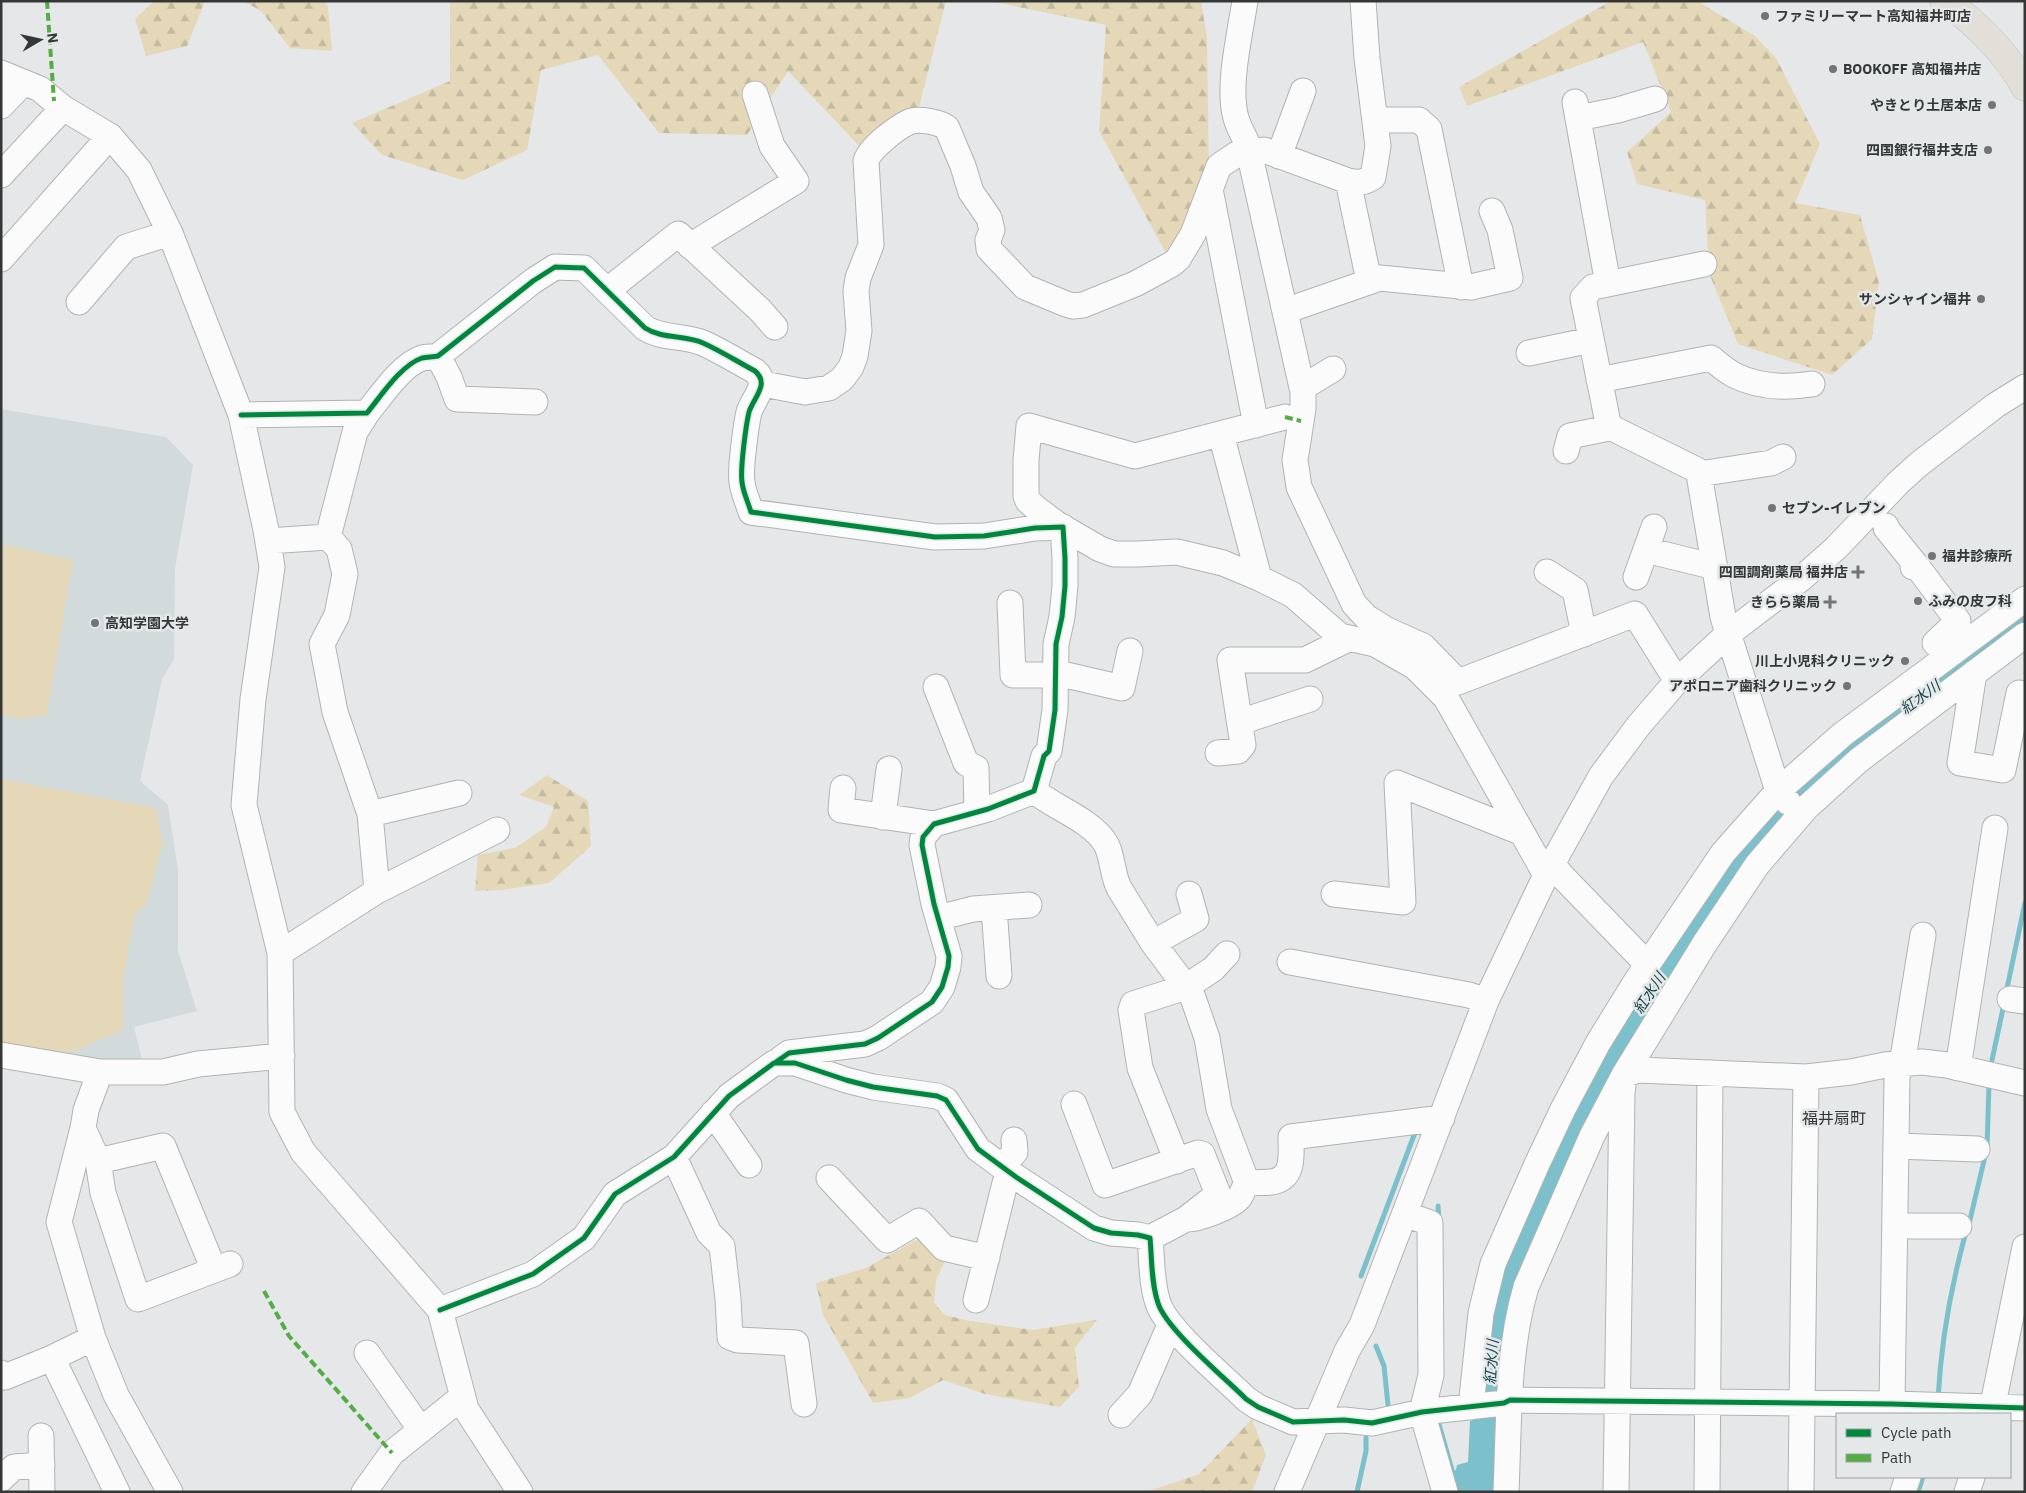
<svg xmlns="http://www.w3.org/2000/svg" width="2026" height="1493" viewBox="0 0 2026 1493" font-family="'IBM Plex Sans','Noto Sans JP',sans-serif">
	<defs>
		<pattern id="forest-firs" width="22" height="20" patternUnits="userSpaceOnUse" patternTransform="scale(1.25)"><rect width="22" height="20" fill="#e4d8b8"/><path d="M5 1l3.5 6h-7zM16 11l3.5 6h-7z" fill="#c4ba9f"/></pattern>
	</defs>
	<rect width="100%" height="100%" fill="#e5e7e8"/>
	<!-- built -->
	<path fill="#d2dadc" d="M1,409L166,437L193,465L175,569L174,659L162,679L140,781L168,805L178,870V951L197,1011L134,1027L143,1064L1,1057Z"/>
	<!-- forest -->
	<path fill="url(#forest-firs)" d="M154,1H205L187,46L146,56L135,19Z
		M243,1H323L328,6L332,51L290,48L261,11Z
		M450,1H946L917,115L864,151L788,71L747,135L659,133L598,55L541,70L527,150L463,180L382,155L352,123L450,81Z
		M990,1H1201L1207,38L1209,178L1189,231L1166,253L1099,131L1106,25Z
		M1611,1H1697L1755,36L1776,58L1820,144L1795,203L1860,215L1879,282L1872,339L1832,375L1738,344L1709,273L1705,200L1637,184L1627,152L1671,112L1643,42L1467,106L1459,87Z
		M547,775L588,801L591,846L549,883L501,890L475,891L478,855L515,848L546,827L554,807L519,795Z
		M918,1239L946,1259L936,1280L934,1303L945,1315L965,1320L1032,1330L1097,1320L1075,1348L1079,1387L1060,1407L985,1394L943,1380L910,1398L873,1403L823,1315L816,1283L866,1268Z
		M1252,1419L1266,1455L1252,1492H1146L1199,1474Z"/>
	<!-- garden -->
	<path fill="#e4d8b8" d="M1,544L73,560L47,715L18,719L1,714Z
		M1,779L156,808L163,844L147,902L134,917L123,983V1030L75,1051H1Z"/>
	<!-- water -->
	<path fill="#7cc0cb" d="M1494,1417L1500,1423L1499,1492H1452L1447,1473L1456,1470L1457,1465L1468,1462L1470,1421Z"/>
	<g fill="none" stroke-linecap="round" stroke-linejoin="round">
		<!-- stream -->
		<path stroke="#7cc0cb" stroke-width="5" d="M2006,993L2025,903
			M1992,1060L2004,1004
			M1438,1206L1439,1220
			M1969,1224L1987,1148L1989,1084
			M1361,1276L1416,1130
			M1376,1346L1384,1366L1388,1405
			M1938,1399C1941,1342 1951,1286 1966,1232
			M1438,1421L1454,1477
			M1357,1492L1366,1451V1438
			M1918,1492L1923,1477"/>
		<!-- river -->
		<path stroke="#7cc0cb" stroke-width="31" d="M1486,1492V1430L1491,1386L1495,1317L1511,1266L1576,1117L1620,1037L1727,874L1774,818L1794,798L1862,739L2025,620"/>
		<!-- minor casing -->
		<g stroke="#b1b3b3" stroke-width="27">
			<path id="minor" d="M1245,1C1240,34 1227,87 1236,118C1241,136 1252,144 1252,165L1303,392V409L1295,460L1299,487L1354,604L1366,617L1387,630L1423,646L1458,682L1635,614L1677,681
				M1,73L40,89L63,108L110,136L139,170L170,233L241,415L266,530L272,567L253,699L244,805L280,953L282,1112L303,1152L440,1310L466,1409L520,1492
				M1575,102L1608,284
				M1,106L23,83
				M1578,118L1618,110L1655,99
				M1375,120H1419L1429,129L1461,287
				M1279,156L1303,91
				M1,175L63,108
				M1348,181L1369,281
				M1210,189L1256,425
				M690,246L796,181L772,146L755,94
				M1,259L110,136
				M1704,264L1593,287L1583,298L1609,428L1614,429L1697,470L1699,474L1723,617L1778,791L1788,802
				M608,290L678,234L760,310L775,327
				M79,302L126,247L170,233
				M1285,311L1380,278L1471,287L1510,278L1500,230L1492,211
				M1529,353L1591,340
				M438,356L449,377L457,399L535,402
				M1599,380L1711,358C1718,364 1726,371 1734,375C1758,387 1787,388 1812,384
				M763,384L805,392L829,388L842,379L851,367L855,356L859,331L856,291L858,278L871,245L866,161C870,148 896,128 909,122C918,118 941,122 947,128L963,166L971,192L989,218L992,230L988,240L989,249L1025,287L1066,304L1073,306L1083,305L1135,284L1172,264L1178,259L1193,234L1219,166L1237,154L1264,150L1348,181C1358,183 1364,183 1373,177L1378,146L1367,58L1363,1
				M1302,388L1333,369
				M241,415L367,413C381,396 401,365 422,358C427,357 433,357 438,356L533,281L555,267L584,268L645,328C662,339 684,335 703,343C721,351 738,362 755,371C770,384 754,397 749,412C746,425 740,469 742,482C743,492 748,502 751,512L935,537L984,536L1035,528L1063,527L1065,558V586L1062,617L1056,644L1055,710L1049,751L1044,756L1034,791L988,809L934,824L923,837L922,845L934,904L949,956L948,967L942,987L932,1002L878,1038L865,1044L789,1053L782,1058
				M1285,417L1135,456L1029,426L1026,460V496L1028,501L1037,509L1057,524L1100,549L1114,554H1139L1177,552L1223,563L1259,578L1293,595L1340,636L1375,644L1415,667L1446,698L1546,875
				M1221,434L1259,578
				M1566,451L1570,436L1609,428
				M1699,474L1771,463L1783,457
				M1886,526V528L1916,565
				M328,537L339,549L345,574L337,615L322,644L335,712L370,814L377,891
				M268,541L328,537L355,432L367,413
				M1646,550L1715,567
				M1913,567L1916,565L1958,621L1935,643
				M1547,572L1575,590L1584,634
				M1636,577L1654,527
				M1010,603L1013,675H1066L1122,688L1130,651
				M1974,673L1960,763L2003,770L2019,693
				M936,687L966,763L976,768L977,812
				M1240,722L1310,699
				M1218,753L1238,751L1243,745L1230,660H1305L1348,639
				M843,788L841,810L934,824
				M1034,791C1055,808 1093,821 1106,844C1113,857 1112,874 1119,888L1153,943L1192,995L1207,1038L1219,1109L1247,1183C1244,1188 1242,1194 1239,1198C1231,1207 1198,1220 1186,1219
				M370,814L459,793
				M883,817L889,769
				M1552,863L1561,875L1648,965
				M1334,894L1403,902L1397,783L1520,832
				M994,908L999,976
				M938,918L973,909L1029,905
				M1153,943L1196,919L1189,894
				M280,953L377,891L497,830
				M1290,962L1469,995L1486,1001
				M2010,999L2025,1001
				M1,1055L100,1072H163L198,1064L282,1056
				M1958,1068L1995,828
				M100,1072L86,1110L83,1128L59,1222L93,1338L116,1395L170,1492
				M1074,1104L1105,1185L1198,1153L1202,1154L1218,1194L1186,1219L1150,1238
				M713,1113L749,1165
				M83,1128L98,1161L103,1193L138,1299L230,1264
				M1897,1146L1977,1149
				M674,1157L709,1233L722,1246L728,1299L730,1337L738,1340L796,1343L804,1404
				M98,1161L163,1146L214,1270
				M1177,1161L1140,1068L1131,1010L1133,1004L1186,987L1213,969L1227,954
				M1002,1167L1015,1152L1014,1140
				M829,1178L887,1240L919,1221L944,1248L987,1258
				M1247,1183C1255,1182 1263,1183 1271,1182C1295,1179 1291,1155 1291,1137L1442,1118
				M1405,1214L1430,1223L1431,1375L1422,1412L1445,1492
				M1896,1226H1959
				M976,1300L1005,1183L1012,1175
				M440,1310L533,1274L584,1238L615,1194L674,1157L729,1096L774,1063H795L846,1080L873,1087L937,1096L946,1100L978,1149L1016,1177L1094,1228L1111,1233L1138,1235L1150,1238C1152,1259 1151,1282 1158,1303C1166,1329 1225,1378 1246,1399L1258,1407L1293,1422L1344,1420L1372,1423L1422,1412L1504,1403L1510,1400L1892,1404L2025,1408
				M367,1353L421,1430
				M52,1358L117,1492
				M1,1373L5,1377L52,1358L93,1338
				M1892,1404L1897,1077L1904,1052L1923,935
				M1471,1407L1481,1313L1493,1264L1537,1164L1563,1109L1598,1043L1635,983L1723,853L1778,791L1843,734L2025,599
				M1991,1414L2025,1247
				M1121,1415L1140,1394L1170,1325
				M41,1436L42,1492
				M1,1479L14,1467L42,1465
				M364,1492L392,1453L462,1397
				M1287,1492L1347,1351L1362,1325L1486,1001L1546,875L1601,776L1639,725L1677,681L1728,634L1802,578L1836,548L1898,483L1919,464L1996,405L2025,387
				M1506,1492C1509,1425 1507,1351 1526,1287L1592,1136L1624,1075L1705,943L1757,865L1806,808L1859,760L2025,635
				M1616,1492L1622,1093L1624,1075L1638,1070L1806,1077L1851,1072L1885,1065L1922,1062L1947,1065L2025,1083
				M1707,1492L1710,1073
				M1801,1492L1806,1077
				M1903,1492L1908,1477
				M1967,1492L1972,1477"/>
		</g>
		<!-- major casing -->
		<g stroke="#c2c3c4" stroke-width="29">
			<path id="major" d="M1944,1C1974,20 2009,56 2025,87"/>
		</g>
		<!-- minor -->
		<use href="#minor" stroke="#fbfbfc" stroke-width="25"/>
		<!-- major -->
		<use href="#major" stroke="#e2ded8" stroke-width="28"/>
		<!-- quiet -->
		<path stroke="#54ac45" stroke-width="4" stroke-dasharray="8 4" stroke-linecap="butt" d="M47,1L54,101
			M1285,417L1301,421
			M264,1291L289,1336L392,1453"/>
		<!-- cycleway casing -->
		<g stroke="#e4e8e9" stroke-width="8">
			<path id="cycleway" d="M241,415L367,413C381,396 401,365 422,358C427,357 433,357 438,356L533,281L555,267L584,268L645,328C662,339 684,335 703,343C721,351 738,362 755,371C770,384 754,397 749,412C746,425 740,469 742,482C743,492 748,502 751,512L935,537L984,536L1035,528L1063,527L1065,558V586L1062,617L1056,644L1055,710L1049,751L1044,756L1034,791L988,809L934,824L923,837L922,845L934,904L949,956L948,967L942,987L932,1002L878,1038L865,1044L789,1053L776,1062
				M440,1310L533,1274L584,1238L615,1194L674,1157L729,1096L774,1063H795L846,1080L873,1087L937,1096L946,1100L978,1149L1016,1177L1094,1228L1111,1233L1138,1235L1150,1238C1152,1259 1151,1282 1158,1303C1166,1329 1225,1378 1246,1399L1258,1407L1293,1422L1344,1420L1372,1423L1422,1412L1504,1403L1510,1400L1892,1404L2025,1408"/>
		</g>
		<!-- cycleway -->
		<use href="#cycleway" stroke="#00873e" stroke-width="5"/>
	</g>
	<!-- markers -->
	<g fill="#737575" stroke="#e4e8e9" stroke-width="2">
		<circle cx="1765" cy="16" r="5"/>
		<circle cx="1833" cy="69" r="5"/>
		<circle cx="1992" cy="105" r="5"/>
		<circle cx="1988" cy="150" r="5"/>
		<circle cx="1981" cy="299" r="5"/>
		<circle cx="1772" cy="508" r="5"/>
		<circle cx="1932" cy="556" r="5"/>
		<path d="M1855.5 564.5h5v5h5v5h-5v5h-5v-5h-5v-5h5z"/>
		<circle cx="1918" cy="601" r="5"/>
		<path d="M1827.5 594.5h5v5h5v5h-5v5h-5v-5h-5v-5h5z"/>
		<circle cx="95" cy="623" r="5"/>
		<circle cx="1905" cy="661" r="5"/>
		<circle cx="1847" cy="686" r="5"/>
	</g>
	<g text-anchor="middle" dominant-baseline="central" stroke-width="5" stroke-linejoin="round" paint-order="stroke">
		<!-- poi labels -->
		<g font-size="14" font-weight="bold" fill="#353737" stroke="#e4e8e9" text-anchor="end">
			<text x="1775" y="16" text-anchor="start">ファミリーマート高知福井町店</text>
			<text x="1843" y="69" text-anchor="start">BOOKOFF 高知福井店</text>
			<text x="1982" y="105">やきとり土居本店</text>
			<text x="1978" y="150">四国銀行福井支店</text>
			<text x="1971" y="299">サンシャイン福井</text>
			<text x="1782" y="508" text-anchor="start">セブン-イレブン</text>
			<text x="1942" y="556" text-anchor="start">福井診療所</text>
			<text x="1848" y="572">四国調剤薬局 福井店</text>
			<text x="1928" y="601" text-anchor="start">ふみの皮フ科</text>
			<text x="1820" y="602">きらら薬局</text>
			<text x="105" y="623" text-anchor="start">高知学園大学</text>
			<text x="1895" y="661">川上小児科クリニック</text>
			<text x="1837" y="686">アポロニア歯科クリニック</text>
		</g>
		<!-- water labels -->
		<g font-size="15" font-style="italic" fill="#18444b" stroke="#e4e8e9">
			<text transform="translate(1920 697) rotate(-36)">紅水川</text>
			<text transform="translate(1649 993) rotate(-57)">紅水川</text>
			<text transform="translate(1491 1362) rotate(-86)">紅水川</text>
		</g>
		<!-- quarter labels -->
		<g font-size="16" fill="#353737" stroke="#e4e8e9">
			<text x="1834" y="1118">福井扇町</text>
		</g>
	</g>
	<!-- border -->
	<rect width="2026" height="1493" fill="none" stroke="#353737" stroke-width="5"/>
	<!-- legend -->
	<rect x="1836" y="1413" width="175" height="65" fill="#e4e8e9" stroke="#9ea1a2"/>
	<rect x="1846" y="1429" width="25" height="8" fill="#00873e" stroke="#9ea1a2"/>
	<text x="1881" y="1438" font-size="15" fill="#353737">Cycle path</text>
	<rect x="1846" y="1454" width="25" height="8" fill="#54ac45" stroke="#9ea1a2"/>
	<text x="1881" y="1463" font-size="15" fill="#353737">Path</text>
	<!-- north arrow -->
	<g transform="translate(40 40) rotate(81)" stroke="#e4e8e9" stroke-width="4" paint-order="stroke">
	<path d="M0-4L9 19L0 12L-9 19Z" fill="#353737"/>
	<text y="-8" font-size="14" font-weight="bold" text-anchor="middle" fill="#353737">N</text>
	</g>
</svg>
